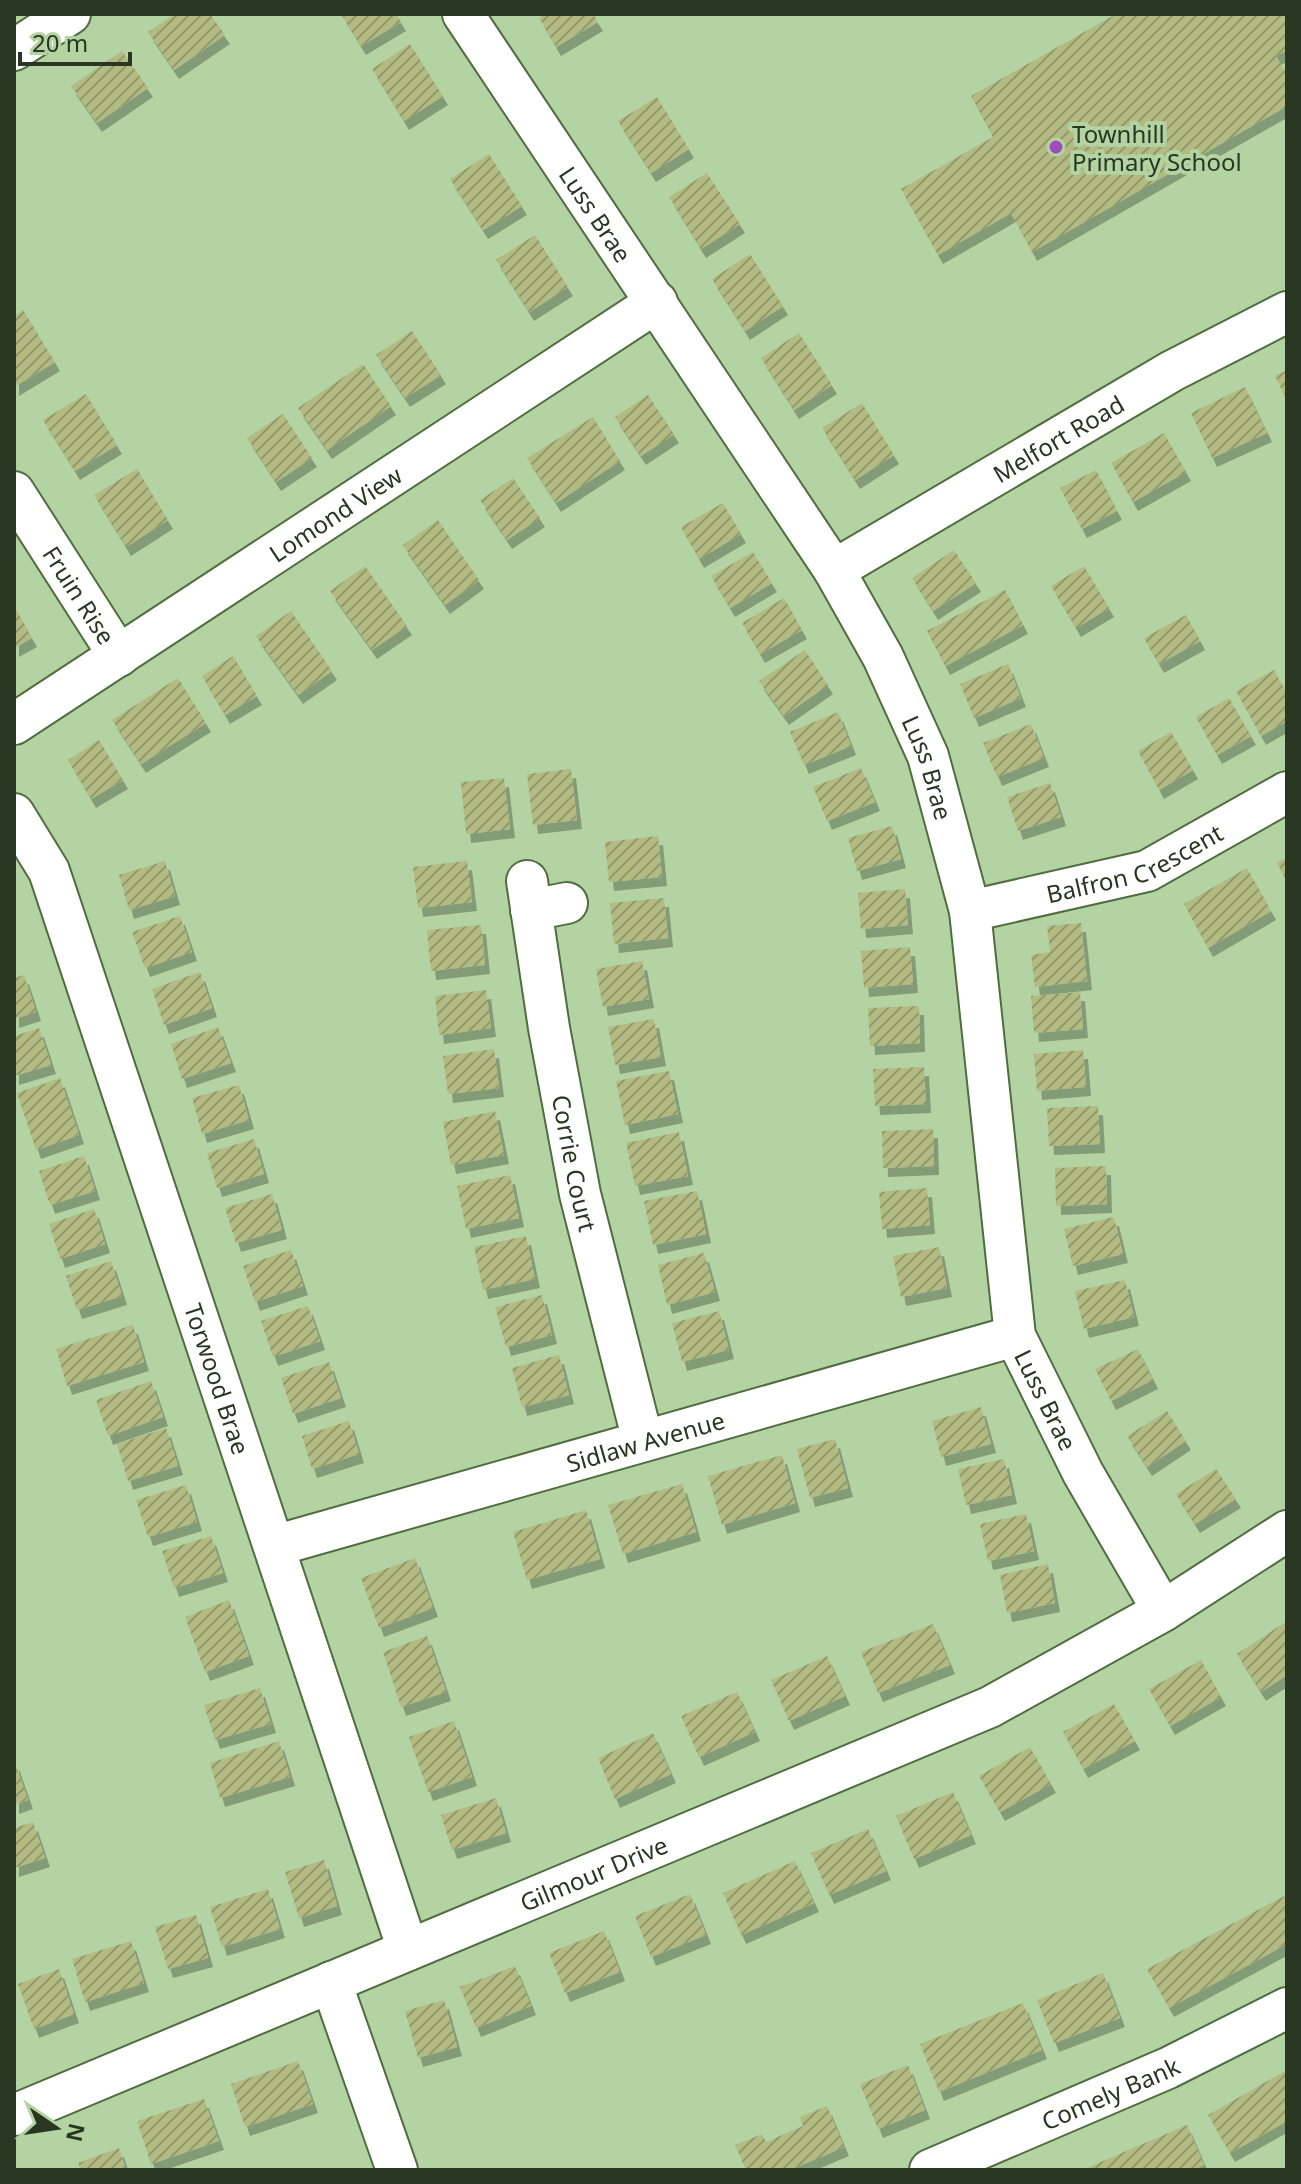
<svg xmlns="http://www.w3.org/2000/svg" width="1301" height="2184" viewBox="0 0 1301 2184" font-family="'Noto Sans',sans-serif">
	<defs>
		<pattern id="building-hatch" width="6" height="6" patternUnits="userSpaceOnUse" patternTransform="scale(2)"><rect width="6" height="6" fill="#b3bb83"/><path d="M-1 1l2-2M0 6l6-6M5 7l2-2" fill="none" stroke="#92996b"/></pattern>
		<filter id="shadow"><feDropShadow dx="5" dy="9" stdDeviation="0" flood-color="#0004"/></filter>
	</defs>
	<rect width="100%" height="100%" fill="#b3d4a2"/>
	<!-- building -->
	<path fill="url(#building-hatch)" filter="url(#shadow)" d="M175,14H210L225,35L174,70L148,32Z
		M341,14H396L401,22L361,46Z
		M545,14H593L598,22L556,47L539,18Z
		M1116,14H1287V50L1276,56L1287,75V106L1032,252L1011,213L938,255L901,189L993,137L971,96Z
		M410,44L443,96L404,121L372,69Z
		M122,51L148,88L97,123L71,86Z
		M657,97L689,149L651,173L618,121Z
		M489,154L522,206L483,230L450,179Z
		M707,173L740,224L701,249L669,197Z
		M535,235L568,287L529,312L496,260Z
		M750,254L783,306L745,331L712,279Z
		M23,310L55,362L14,387V316Z
		M412,331L441,375L405,398L376,355Z
		M799,333L832,385L794,410L761,358Z
		M363,364L391,406L327,450L298,408Z
		M1287,370V401L1275,376Z
		M1245,387L1267,433L1212,458L1191,413Z
		M86,394L117,445L75,471L43,420Z
		M648,395L674,434L641,456L615,417Z
		M862,403L894,455L855,480L822,428Z
		M283,414L312,458L276,482L247,438Z
		M593,417L620,461L556,503L527,458Z
		M1164,433L1186,472L1133,502L1111,463Z
		M137,469L168,520L126,547L94,495Z
		M1096,470L1117,511L1082,529L1060,488Z
		M513,478L540,518L507,540L480,500Z
		M723,503L741,534L699,559L681,527Z
		M438,520L479,580L445,605L403,545Z
		M954,550L976,583L933,611L912,578Z
		M753,552L772,583L730,608L711,576Z
		M365,566L407,626L372,650L330,591Z
		M1084,566L1109,608L1076,628L1051,586Z
		M1005,590L1023,625L945,666L927,631Z
		M784,598L802,630L760,654L742,623Z
		M14,606L32,638L14,648Z
		M291,611L332,671L298,695L256,636Z
		M1186,615L1200,641L1159,664L1144,638Z
		M805,650L828,685L784,716L759,681Z
		M233,656L257,696L225,715L202,676Z
		M1008,664L1021,698L974,718L960,684Z
		M1274,670L1287,694V721L1261,736L1236,691Z
		M178,678L206,723L141,764L112,720Z
		M1229,698L1251,736L1217,755L1196,717Z
		M838,712L851,746L804,765L790,732Z
		M1031,724L1044,758L997,777L983,743Z
		M1171,732L1193,770L1159,790L1138,751Z
		M99,740L123,780L91,799L68,760Z
		M861,768L875,802L827,821L813,787Z
		M571,769L577,820L533,825L527,774Z
		M504,778L510,829L466,834L461,782Z
		M1050,783L1061,817L1018,831L1007,797Z
		M892,826L901,859L857,871L848,838Z
		M658,836L662,877L609,882L605,842Z
		M1287,857V882L1277,863Z
		M165,861L175,896L129,910L119,875Z
		M467,861L472,902L418,908L413,867Z
		M1247,868L1271,911L1208,948L1184,904Z
		M905,889L908,925L861,929L858,893Z
		M664,898L668,938L614,944L610,903Z
		M180,916L192,952L145,968L132,932Z
		M1081,923L1087,981L1035,987L1031,955L1050,952L1047,926Z
		M481,925L485,965L431,971L427,930Z
		M910,947L913,984L864,988L861,951Z
		M642,961L649,999L603,1007L596,969Z
		M200,972L212,1008L164,1025L152,989Z
		M24,975L36,1012L14,1019V978Z
		M486,990L491,1028L439,1035L435,996Z
		M1080,992L1083,1029L1034,1033L1031,996Z
		M919,1006L920,1043L870,1046L868,1008Z
		M654,1019L661,1057L615,1065L608,1027Z
		M218,1027L231,1063L182,1079L171,1044Z
		M39,1028L51,1065L14,1076V1036Z
		M494,1049L499,1088L448,1094L443,1056Z
		M1083,1050L1086,1087L1037,1091L1034,1054Z
		M924,1067L926,1104L875,1106L873,1069Z
		M669,1071L678,1114L625,1125L616,1081Z
		M60,1078L79,1135L36,1150L17,1093Z
		M239,1085L249,1120L202,1134L192,1098Z
		M1098,1106L1100,1144L1049,1146L1047,1108Z
		M495,1111L504,1155L451,1165L443,1122Z
		M933,1129L934,1166L883,1168L882,1131Z
		M679,1132L688,1176L635,1186L626,1143Z
		M254,1139L264,1174L217,1188L207,1153Z
		M84,1156L95,1191L50,1205L39,1171Z
		M1106,1166L1107,1204L1056,1206L1055,1168Z
		M510,1175L519,1218L466,1229L457,1186Z
		M927,1188L930,1225L882,1229L879,1192Z
		M697,1191L706,1234L653,1245L644,1201Z
		M272,1194L282,1230L236,1243L225,1208Z
		M94,1209L105,1244L60,1259L49,1224Z
		M1114,1217L1123,1254L1073,1266L1064,1229Z
		M526,1236L535,1279L483,1290L474,1247Z
		M939,1247L947,1288L901,1297L893,1256Z
		M291,1250L303,1286L255,1302L243,1266Z
		M704,1253L715,1292L667,1305L658,1265Z
		M111,1261L122,1296L77,1310L66,1276Z
		M1125,1280L1134,1317L1084,1329L1075,1291Z
		M542,1295L552,1335L506,1347L495,1307Z
		M308,1306L320,1341L273,1357L261,1321Z
		M719,1311L729,1350L682,1362L672,1323Z
		M133,1325L144,1362L67,1386L56,1349Z
		M1138,1349L1153,1380L1111,1401L1095,1369Z
		M559,1355L569,1395L522,1407L512,1368Z
		M329,1362L341,1398L293,1414L281,1378Z
		M151,1381L163,1417L108,1436L96,1400Z
		M981,1407L991,1444L941,1457L932,1421Z
		M1167,1411L1186,1441L1147,1467L1127,1436Z
		M349,1421L359,1454L312,1469L302,1436Z
		M166,1428L178,1466L128,1481L117,1444Z
		M835,1439L848,1488L810,1498L797,1449Z
		M782,1455L795,1503L722,1525L708,1476Z
		M1004,1459L1012,1495L966,1505L958,1469Z
		M1216,1469L1236,1499L1195,1524L1176,1494Z
		M682,1484L696,1532L623,1554L608,1505Z
		M186,1485L197,1522L148,1537L136,1500Z
		M586,1510L600,1559L527,1580L513,1532Z
		M1026,1514L1034,1551L988,1561L980,1524Z
		M211,1536L223,1573L174,1588L162,1551Z
		M415,1558L433,1608L379,1628L361,1578Z
		M1048,1564L1055,1603L1007,1613L1000,1575Z
		M229,1600L249,1656L205,1672L185,1617Z
		M1287,1621V1675L1261,1692L1237,1654Z
		M933,1624L950,1665L878,1693L861,1652Z
		M427,1636L446,1692L401,1707L383,1652Z
		M827,1656L845,1696L789,1721L771,1680Z
		M1201,1660L1221,1697L1170,1726L1149,1689Z
		M260,1688L271,1724L215,1740L204,1705Z
		M737,1692L755,1732L699,1757L681,1716Z
		M1114,1704L1135,1741L1083,1769L1063,1732Z
		M454,1721L472,1777L428,1792L409,1737Z
		M653,1733L671,1774L615,1799L598,1758Z
		M279,1741L290,1777L220,1798L210,1763Z
		M1030,1747L1051,1784L1000,1812L979,1776Z
		M14,1760L28,1800L14,1805Z
		M953,1792L971,1835L914,1859L896,1816Z
		M496,1798L506,1833L452,1850L441,1815Z
		M33,1822L45,1858L14,1868V1828Z
		M868,1829L886,1871L829,1895L811,1853Z
		M324,1860L337,1906L299,1918L285,1872Z
		M795,1861L814,1903L741,1935L723,1893Z
		M268,1889L280,1929L222,1947L210,1907Z
		M690,1894L706,1935L651,1957L635,1916Z
		M1284,1896L1287,1901V1944L1169,2008L1147,1969Z
		M196,1915L208,1958L168,1969L155,1927Z
		M604,1931L620,1972L565,1993L549,1953Z
		M131,1941L144,1983L85,2002L72,1959Z
		M515,1966L531,2006L476,2028L460,1987Z
		M59,1969L74,2014L34,2029L18,1984Z
		M1103,1973L1120,2018L1054,2043L1037,2000Z
		M444,2000L457,2047L418,2058L405,2011Z
		M1023,2003L1042,2050L939,2092L920,2044Z
		M298,2061L313,2104L245,2127L231,2084Z
		M908,2065L925,2110L878,2129L860,2084Z
		M1287,2070V2121L1230,2153L1208,2115Z
		M204,2099L219,2141L151,2164L137,2121Z
		M827,2106L844,2147L790,2170H746L735,2145L762,2134L766,2142L803,2126L800,2117Z
		M1187,2125L1204,2165L1192,2170H1082Z
		M119,2148L126,2170H81L78,2163Z"/>
	<g fill="none" stroke-linecap="round" stroke-linejoin="round">
		<!-- minor casing -->
		<g stroke="#506d40" stroke-width="44">
			<g id="minor">
				<path id="s1" d="M463,14L834,570L883,657L928,756L970,911L1015,1336L1083,1473L1163,1611"/>
				<path d="M14,50L70,14"/>
				<path id="s2" d="M14,492L119,656"/>
				<path id="s3" d="M834,570L1172,371L1287,312"/>
				<path id="s4" d="M14,724L657,302"/>
				<path id="s5" d="M14,814L49,871L408,1950"/>
				<path id="s6" d="M527,881L549,1028L580,1194L643,1441"/>
				<path d="M531,910L567,903"/>
				<path id="s7" d="M970,911L1147,871L1287,792"/>
				<path id="s8" d="M274,1546L1015,1336"/>
				<path d="M331,1982L397,2170"/>
				<path id="s9" d="M14,2115L990,1707L1163,1611L1287,1531"/>
				<path id="s10" d="M930,2170L1168,2068L1287,2008"/>
			</g>
		</g>
		<!-- minor -->
		<use href="#minor" stroke="#fff" stroke-width="40"/>
	</g>
	<!-- markers -->
	<circle fill="#9d4dbe" stroke="#b3d4a2" stroke-width="3" cx="1056" cy="147" r="8"/>
	<g text-anchor="middle" dominant-baseline="central" stroke-width="8" stroke-linejoin="round" paint-order="stroke">
		<!-- poi labels -->
		<g font-size="24" fill="#293622" stroke="#b3d4a2" text-anchor="start">
			<text x="1072" y="133">Townhill<tspan x="1072" dy="28">Primary School</tspan></text>
		</g>
		<!-- street labels -->
		<g font-size="24" fill="#293622" stroke="#b3d4a2">
			<text stroke="none"><textPath href="#s1" startOffset="240">Luss Brae</textPath></text>
			<text stroke="none"><textPath href="#s3" startOffset="260">Melfort Road</textPath></text>
			<text stroke="none"><textPath href="#s4" startOffset="384">Lomond View</textPath></text>
			<text stroke="none"><textPath href="#s2" startOffset="122">Fruin Rise</textPath></text>
			<text stroke="none"><textPath href="#s1" startOffset="888">Luss Brae</textPath></text>
			<text stroke="none"><textPath href="#s7" startOffset="172">Balfron Crescent</textPath></text>
			<text stroke="none"><textPath href="#s6" startOffset="286">Corrie Court</textPath></text>
			<text stroke="none"><textPath href="#s5" startOffset="602">Torwood Brae</textPath></text>
			<text stroke="none"><textPath href="#s1" startOffset="1536">Luss Brae</textPath></text>
			<text stroke="none"><textPath href="#s8" startOffset="386">Sidlaw Avenue</textPath></text>
			<text stroke="none"><textPath href="#s9" startOffset="628">Gilmour Drive</textPath></text>
			<text stroke="none"><textPath href="#s10" startOffset="196">Comely Bank</textPath></text>
		</g>
	</g>
	<!-- border -->
	<rect width="1301" height="2184" fill="none" stroke="#293622" stroke-width="32"/>
	<!-- north arrow -->
	<g transform="translate(56 2128) rotate(103)" stroke="#b3d4a2" stroke-width="6" paint-order="stroke">
	<path d="M0-6L14 30L0 20L-14 30Z" fill="#293622"/>
	<text y="-12" font-size="22" font-weight="bold" text-anchor="middle" fill="#293622">N</text>
	</g>
	<!-- scale -->
	<path d="M20 52v12h110v-12" fill="none" stroke="#293622" stroke-width="4"/>
	<text x="32" y="52" font-size="24" fill="#293622" stroke="#b3d4a2" stroke-width="6" paint-order="stroke">20 m</text>
</svg>
